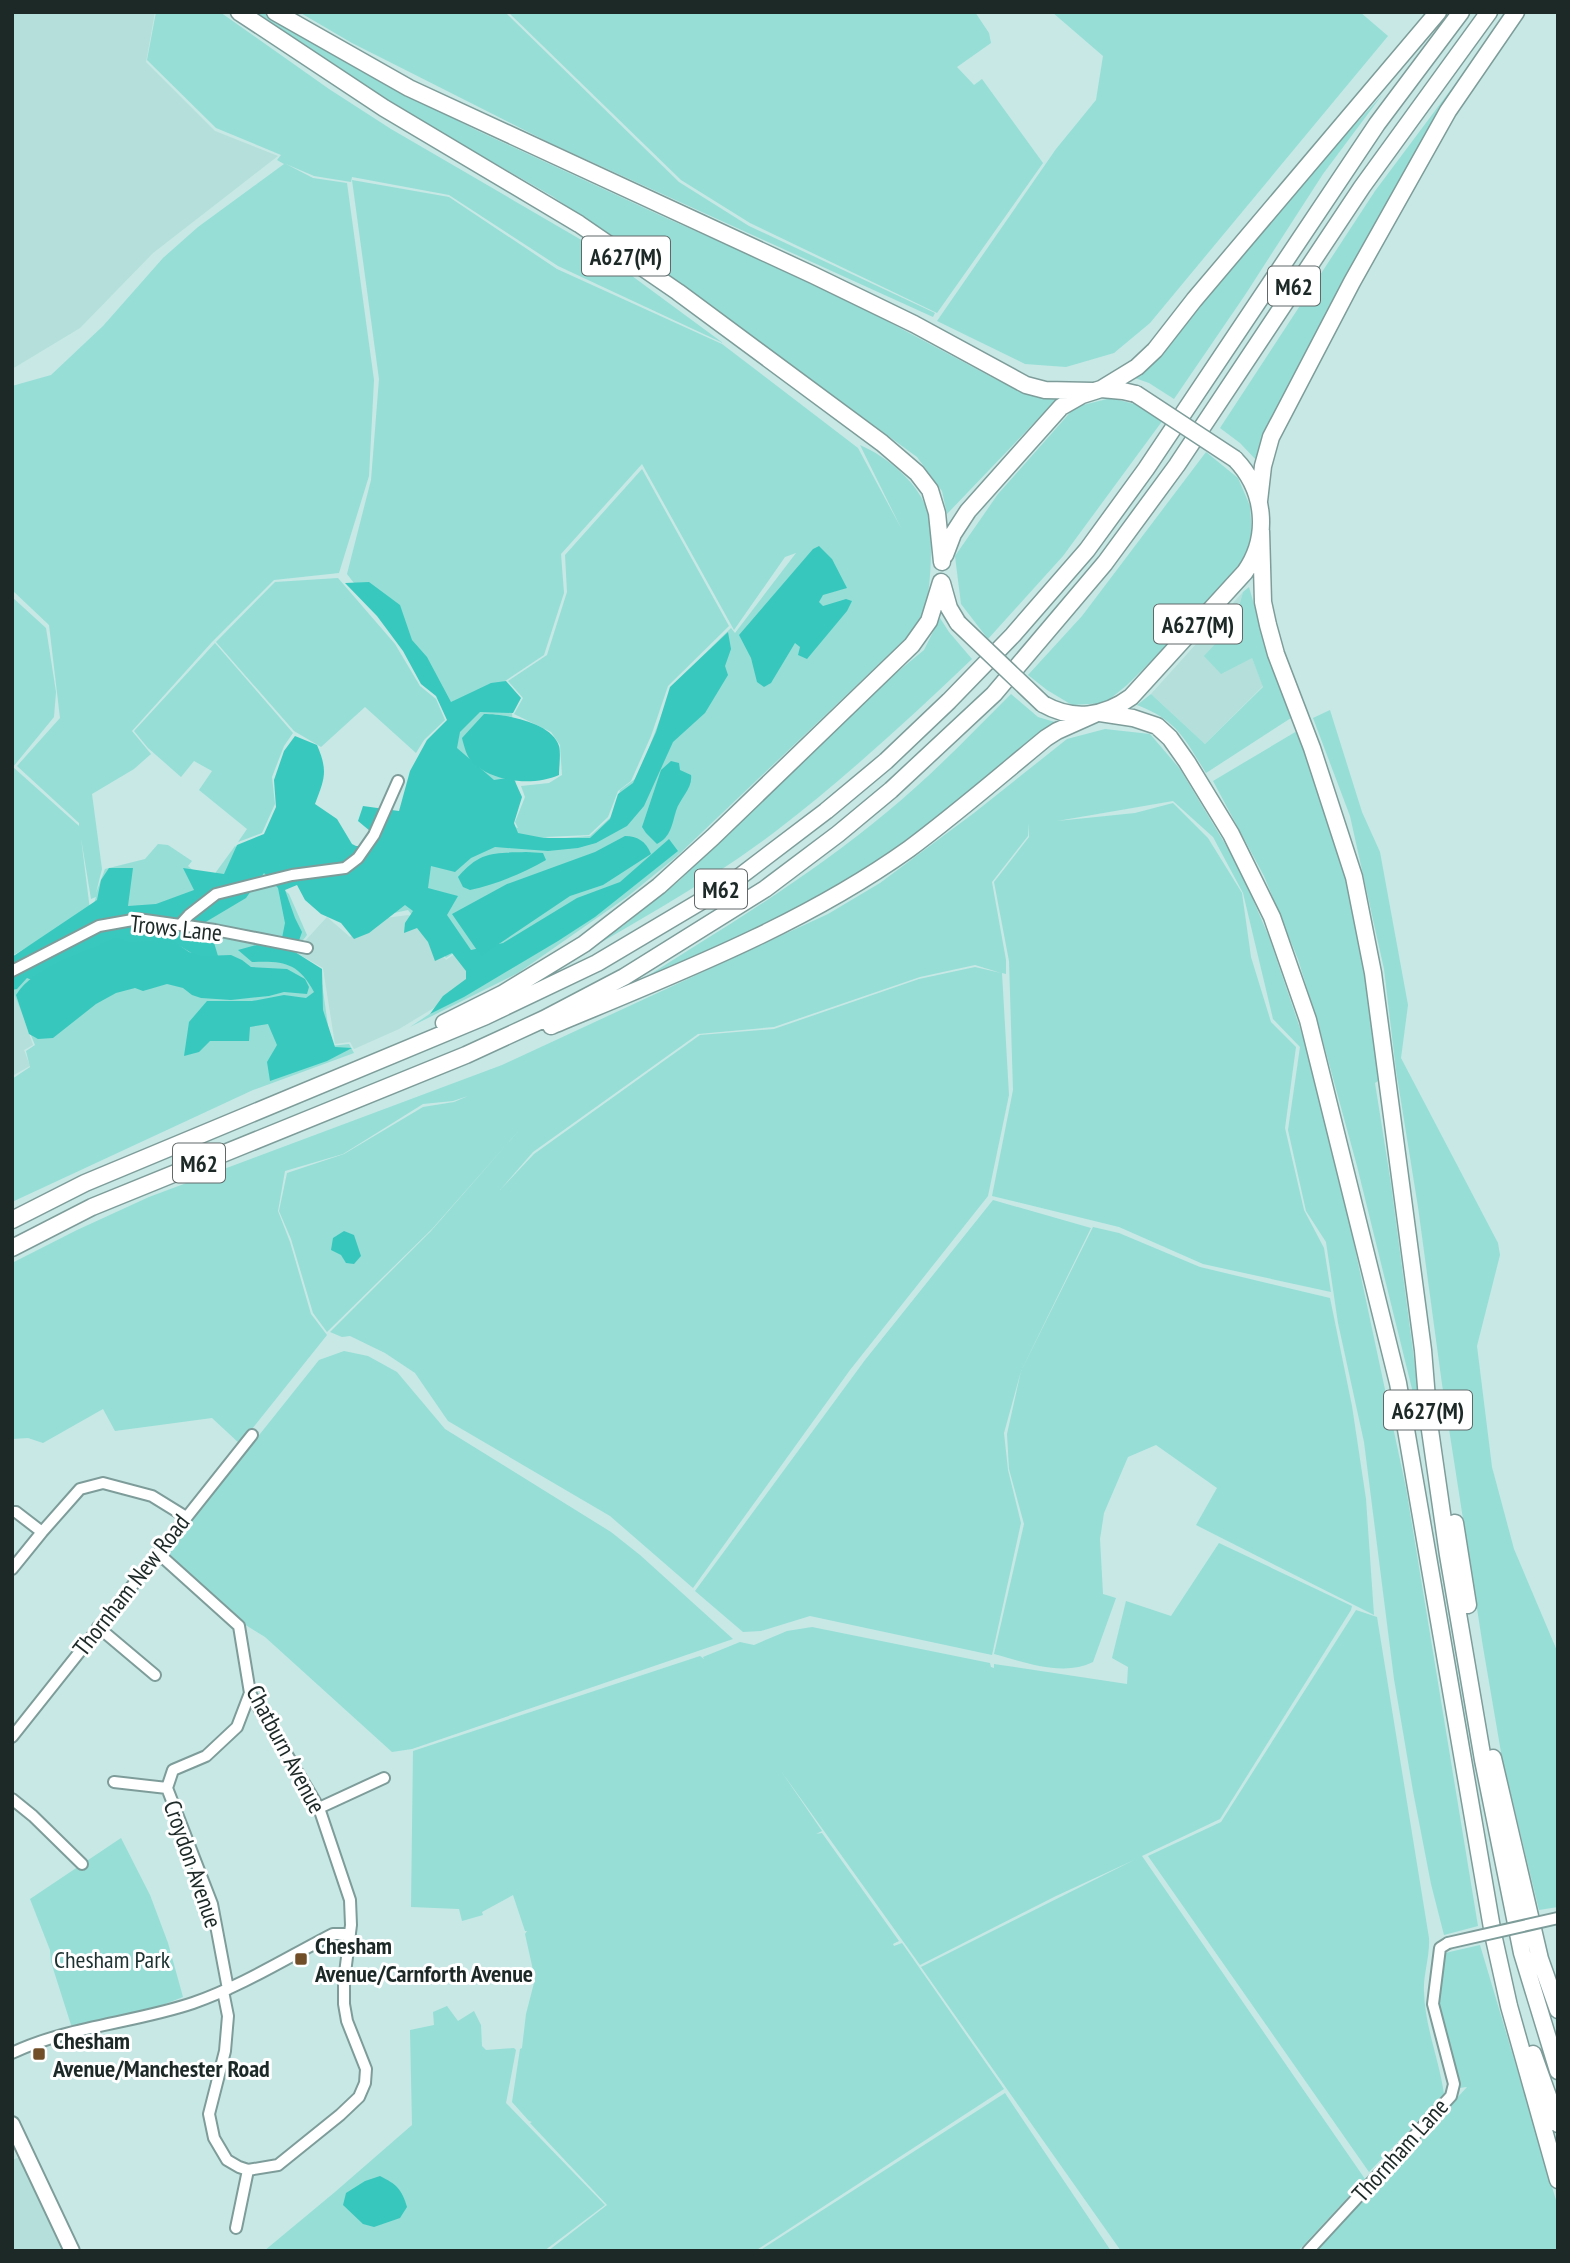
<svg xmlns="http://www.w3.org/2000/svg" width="1570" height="2263" viewBox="0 0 1570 2263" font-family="'PT Sans Narrow',sans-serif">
	<rect width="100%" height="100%" fill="#c7e8e5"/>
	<!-- built -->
	<path fill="#b4dfda" d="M12,12H155L146,62L215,131L278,156L153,253L80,328L12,369Z
		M1243,592L1234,624L1252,658L1263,686L1205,744L1151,694Z
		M409,915L446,960L459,951L480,980L399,1029L354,1049L350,1042L335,1044L323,968L295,952L327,917L350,937L385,918Z
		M12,984L33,1045L24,1050L30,1066L12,1076Z
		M23,2156L63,2251H12V2160Z"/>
	<!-- green -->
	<path fill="#97ded7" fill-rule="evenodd" d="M156,12H220L329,89L391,129L590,245L723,343L558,266L449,195L352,177L351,182L314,176L286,164L313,178L347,183L374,380L369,476L339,573L274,580L212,642L132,731L151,754L134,769L92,794L102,869L96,893L105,869L145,859L158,844L168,845L192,861L188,866L208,883L235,846L289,894L307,935L292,954L320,970L331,1046L349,1044L354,1053L253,1090L12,1202V1079L30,1067L26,1051L35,1045L14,994L13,979L91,913L96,897L91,899L81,838L90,910L12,956V597L46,628L56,692L54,717L13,767L79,826V823L17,766L60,718L49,625L12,590V386L51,375L103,326L163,258L198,227L284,164L277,160L281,155L216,128L147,60Z
		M253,12H265L357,69L476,130L666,218L829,290L997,380L1057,399L947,514L942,491L917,457L685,287L552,196L383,99Z
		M299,12H505L679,182L749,226L935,313L933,317L550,143L352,43Z
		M508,12H975L989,33L991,43L957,67L974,85L982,79L1043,163L937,313L750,223L681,180Z
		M1052,12H1360L1388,36L1150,323L1114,353L1066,367L1025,364L937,321L1056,149L1096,100L1103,56Z
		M1476,56L1258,462L1240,443L1220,428L1375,191Z
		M1382,95L1323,174L1245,295L1174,399L1149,383L1132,377C1215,283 1297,188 1382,95Z
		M352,180L449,197L557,269L722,344L858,448L901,528L860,445C887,457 915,480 926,507C934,526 931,580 927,600C925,609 921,618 919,626L676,857L627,897L518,973L410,1027L482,979L460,949L446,958L408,910L385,915L400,810L454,714L347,574L371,480L379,379ZM642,464L734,630L785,557L796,553L735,633L731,628L673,685L644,761L635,779L620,790L613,815L590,836L552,839L545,837L589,835L608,817L618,791L631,781L651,736L668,686L729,626L642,469L565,555L567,592L547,655L508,681L523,698L514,714L551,732L560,745L562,775L549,783L521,786L525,797L515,822L518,828L511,826L516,789L512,712L499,685L544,655L564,593L561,554Z
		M1111,398L1146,407L1163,420L1063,556L988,639L961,604L955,556L998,494L1075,407Z
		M1206,452L1238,478L1250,506L1252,536L1243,560L1183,630L1127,685L1105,703L1072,705L1047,690L1028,675L1082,616Z
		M338,578L395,644L420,686L436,699L445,720L424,740L416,753L365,707L321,747L294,731L216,642L275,582Z
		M1249,587L1273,671L1291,718L1206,773C1184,738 1178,721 1137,705L1151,694L1205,744L1263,687L1252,658L1221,674L1204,656L1234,624L1243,592Z
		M940,618L949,632L972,659C909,719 845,778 776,831C708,883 632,924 559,967L623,926L679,881L878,688L924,650Z
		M215,643L293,733L284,746L272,777L275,804L262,833L238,842L247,829L199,790L212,771L194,761L181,777L148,748L134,731Z
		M1011,694L1038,717L1058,723C1011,761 965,802 916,836C828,899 728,943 630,987C717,932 807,879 887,812C931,776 971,734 1011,694Z
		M1330,710L1362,812L1380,852L1408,1005L1401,1058L1498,1243L1500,1255L1477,1346L1492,1467L1514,1549L1558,1653V1907L1539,1910L1502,1758L1483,1647L1442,1384L1418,1207L1396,1070L1384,969L1350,816L1313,718Z
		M1105,729L1150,734L1180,769L1239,867L1269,937L1303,1037L1332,1141L1406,1488L1478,1926L1444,1935L1431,1884L1413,1791L1394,1679L1364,1442L1338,1323L1326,1242L1306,1211L1288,1130L1300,1047L1273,1019L1243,893L1213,837L1173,801L1057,821L1135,813L1173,803L1208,838L1242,893L1251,957L1271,1022L1296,1047L1285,1128L1304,1210L1324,1248L1331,1292L1203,1264L1119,1227L992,1196L1013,1090L1009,961L994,882L1029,837V823L1028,836L992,882L1006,960V974L1002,973L1009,1095L988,1196L850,1370L693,1588L610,1516L448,1421L415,1373L385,1353L350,1336L342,1337L330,1332L431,1231L521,1128L432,1229L327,1332L313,1313L291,1239L279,1211L287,1173L344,1154L423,1107L454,1102L468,1096L453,1101L423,1104L343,1154L285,1171L278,1211L290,1242L311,1314L327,1335L240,1444L212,1418L115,1431L103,1409L43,1443L28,1438L12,1439V1263L77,1230L149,1197L502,1065L828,914L880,883L974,813L1067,739ZM975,965L1001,973L975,967L919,979L774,1029L700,1035L534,1154L500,1190L533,1152L698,1034L774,1027L920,977Z
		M1297,731L1336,841L1362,948L1381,1079L1375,1083L1391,1184L1419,1397H1414L1357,1166L1321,1034L1298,959L1264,876L1213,781Z
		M993,1200L1091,1228L1021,1371L1093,1227L1119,1233L1200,1267L1330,1298L1352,1406L1366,1499L1374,1615L1196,1525L1217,1488L1156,1445L1128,1457L1104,1513L1100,1539L1103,1594L1116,1598L1093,1662C1063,1677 1024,1662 994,1654L1024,1524L1009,1469L1007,1434L1021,1371L1004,1433L1008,1470L1021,1523L992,1655L810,1616L761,1631L743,1632L695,1591L865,1360Z
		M344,1351L368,1356L397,1372L445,1429L611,1532L640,1555L733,1639L412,1749L392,1752L265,1637L244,1624L165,1553L319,1360Z
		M1219,1543L1352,1606L1351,1610L1220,1819L1142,1856L1365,2179L1298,2251H1121L921,1967L1134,1860L1056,1896L920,1965L781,1771L822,1831L816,1834L822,1833L899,1941L893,1944L894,1946L902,1943L1004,2089L755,2251H548L607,2205L530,2123L532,2122L529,2121L512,2102L520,2049L522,2048L526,2014L535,1979L525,1934L527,1931H525L513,1895L482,1912L483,1915L462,1921L459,1909L411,1907L413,1751L700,1656L704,1659L703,1657L740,1642L754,1645L787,1631L812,1627L990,1663L991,1667L994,1668V1664L1127,1684L1128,1667L1112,1658L1126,1601L1171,1616Z
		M1356,1610L1377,1617L1429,1938C1430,1957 1423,1975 1424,1992C1425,2027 1439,2059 1444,2094L1369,2172L1148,1856L1221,1822Z
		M121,1838L150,1895L168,1943L183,1997L147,2011L72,2028L51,1962L50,1950L30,1899Z
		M1480,1945L1558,2207V2251H1317L1467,2087L1459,2088C1447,2045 1428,1998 1445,1953Z
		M447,2006L458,2021L474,2011L481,2025L482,2046L486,2050L514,2048L516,2050L506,2103L605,2205L544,2251H264L335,2192L412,2125L410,2030L434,2025L433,2012Z
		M1005,2093L1111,2251H759Z"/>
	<!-- forest -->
	<path fill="#39c8be" d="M369,582L400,605L412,640L427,657L451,702L491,683L506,681L521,698L513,713L480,712L460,732L457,748L494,780L513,777L522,797L514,823L518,833L544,838H590L610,819L618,794L633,783L656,732L670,687L728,632L731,649L725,666L728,675L705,713L673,742L644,806L627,826L596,843L578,848L548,851L495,847L471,858L455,872L431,866L428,888L458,896L447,915L471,950L503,943L577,898L620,882L669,839L678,851L595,917L558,941L464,997L430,1014L443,996L466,979V971L452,953L435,961L428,942L417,928L404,933L405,923L413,911L405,905L369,933L354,939L341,923L321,914L305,900L297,885L285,890L295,918L302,932L295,952L322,969L323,1010L335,1047L352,1048L327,1061L270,1081L267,1062L277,1045L268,1024L250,1027L249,1041H210L199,1052L184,1056L189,1022L207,1001H252L284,995L306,998L314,992C298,962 283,961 252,962L238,950L282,938L285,923L278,888L264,873L246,898L204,923L194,932L212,936L218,956L206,962L180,946L39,983L27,978L17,989L12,990V957L97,900L101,880L109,868H133L128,906L156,904L194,890L183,868L224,874L237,845L264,834L276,807L274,780L284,751L295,736L317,745C328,771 325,778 315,804L337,819L352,844L356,846H371L376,836L358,821L363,806L399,811L410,771L427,740L447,720L436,696L421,684L403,651L377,616L345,583Z"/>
	<!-- water -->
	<path fill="#38c7bd" d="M819,546L832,559L847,588L823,595L819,602L823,606L846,599L852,601L847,611L807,659L798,655L800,647L795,643L771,683L764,687L757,682L751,658L739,635L813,549Z
		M484,714C504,714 552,722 559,746C561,754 559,766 559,775C534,786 495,783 473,763C467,758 464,746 462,738Z
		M671,761L679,763L680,770L691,775C693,788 680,798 676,811C672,824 671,837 657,844L646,833L642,827L661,770Z
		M625,836C637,836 646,841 651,854L603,885L570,896L481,956L452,914L507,884L595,852Z
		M526,852L543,853L546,860C523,873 495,885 470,890L463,887L458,877C480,851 494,853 526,852Z
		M115,938L130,942L172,940L189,952L202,956L231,955L242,960L251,967L287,969L305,979L309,987L307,994L284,992L269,996L231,1000L201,998L192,995L183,988L167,984L143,991L135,988L116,993L96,1004L53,1038L38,1039L29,1034L16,995C34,966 84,953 115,938Z
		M344,1231L354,1235L361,1256L354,1264L346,1263L341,1255L331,1250L333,1238Z
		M380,2176C396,2184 402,2189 407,2207L400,2218L374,2227L363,2224L343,2205L346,2193L365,2181Z"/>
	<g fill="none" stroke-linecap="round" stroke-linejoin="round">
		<!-- minor casing -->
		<g stroke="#7e9d9a" stroke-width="14">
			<path id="minor" d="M180,925L189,915L216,894L292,875L345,868L358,858L374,835L398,781
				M12,971L99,926L138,919L215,930L307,948
				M12,1512H16L42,1532L80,1489L103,1483L152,1496L186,1517
				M159,1554L239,1626L250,1693L319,1808L350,1900L351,1925L344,1981V2004L347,2021L366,2069L365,2083L359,2097L340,2115L278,2165L248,2170L239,2167L227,2160L214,2138L209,2114L225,2051L228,2016L223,1991
				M12,1569L42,1532
				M98,1627L155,1675
				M12,1737L252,1435
				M114,1782L167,1788
				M12,1799L33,1816L82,1864
				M319,1808L384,1778
				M228,1989L212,1904L167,1788L173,1770L206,1756L237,1727L250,1693
				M12,2053C69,2026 134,2023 193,2003C242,1986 288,1957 333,1934H350
				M236,2228L248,2170
				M1308,2251L1451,2096L1454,2084L1433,2004L1440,1948L1448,1943"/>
		</g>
		<!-- major casing -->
		<g stroke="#7e9d9a" stroke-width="18">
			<path id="major" d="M12,2124L72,2251"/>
		</g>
		<!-- highway casing -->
		<g stroke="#7e9d9a" stroke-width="19">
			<path id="highway" d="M239,12L384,108L579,224L678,292L882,443L917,473L930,490L937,513L942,562
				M275,12L409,88L813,275L914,324L1026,385L1045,390L1093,391
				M1101,389L1137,367L1155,350L1194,300L1438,12
				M1259,501L1263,466L1271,437L1352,282L1448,111L1516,12
				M1261,531L1263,602L1268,625L1276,654L1312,748L1354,877L1373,973L1423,1350L1429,1423L1448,1555L1483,1760L1522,1953L1558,2071
				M945,555L953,534L968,511L1061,407L1082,395L1101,389L1123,391L1136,394
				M942,583L949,608L958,623
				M1043,704C1073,721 1104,717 1131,697L1245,572C1270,536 1265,490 1235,459
				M1100,713L1133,718L1157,726L1170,738L1187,762L1231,834L1272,917L1308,1020L1398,1383L1493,1934L1509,2006L1558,2180
				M444,1023L502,994L584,944L659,886L713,837L912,645L929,621L941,582
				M551,1026C673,975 801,926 909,849C956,814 1001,775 1046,738L1057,731L1095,714
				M12,1220L85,1183L486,1016L597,963L730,884L826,811L886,761L949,701L1013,635L1087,550L1146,469L1377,124L1461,12
				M12,1248L92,1207L466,1055L544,1019L624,977L765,889L838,834L891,790L994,694L1105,563L1177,465L1362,187L1489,12
				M1455,1523L1468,1605
				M1493,1758L1540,1959L1558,2010
				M1533,2054L1558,2124"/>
		</g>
		<!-- minor -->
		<use href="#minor" stroke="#fff" stroke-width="10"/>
		<!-- major -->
		<use href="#major" stroke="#fff" stroke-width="14"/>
		<!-- highway -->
		<use href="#highway" stroke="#fff" stroke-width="16"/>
		<!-- minor-bridge casing -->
		<g stroke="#7e9d9a" stroke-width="14" stroke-linecap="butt">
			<path id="minor-bridge" d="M1448,1943L1558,1918"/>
		</g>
		<!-- highway-bridge casing -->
		<g stroke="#7e9d9a" stroke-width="19" stroke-linecap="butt">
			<path id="highway-bridge" d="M1136,394L1235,459
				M958,623L1043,704"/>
		</g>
		<!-- minor-bridge -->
		<use href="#minor-bridge" stroke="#fff" stroke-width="10"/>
		<!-- highway-bridge -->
		<use href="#highway-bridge" stroke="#fff" stroke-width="16"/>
	</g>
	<!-- markers -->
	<g fill="#724e28" stroke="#fff" stroke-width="2.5">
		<rect x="294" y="1952" width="14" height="14" rx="3.5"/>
		<rect x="32" y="2047" width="14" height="14" rx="3.5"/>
	</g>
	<g text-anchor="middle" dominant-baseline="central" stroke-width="6" stroke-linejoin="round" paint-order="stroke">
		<!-- shield labels -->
		<g fill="#fff" stroke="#606968" stroke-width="2">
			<rect x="582" y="236.5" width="88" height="39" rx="5"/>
			<rect x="1268" y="266.5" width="52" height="39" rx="5"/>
			<rect x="1154" y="604.5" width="88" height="39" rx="5"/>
			<rect x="695" y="869.5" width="52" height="39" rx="5"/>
			<rect x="173" y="1143.5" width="52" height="39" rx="5"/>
			<rect x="1384" y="1390.5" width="88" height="39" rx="5"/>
		</g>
		<g font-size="23" font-weight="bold" fill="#1c2927">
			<text x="626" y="256">A627(M)</text>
			<text x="1294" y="286">M62</text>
			<text x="1198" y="624">A627(M)</text>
			<text x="721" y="889">M62</text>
			<text x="199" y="1163">M62</text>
			<text x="1428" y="1410">A627(M)</text>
		</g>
		<!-- street labels -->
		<g font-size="24" fill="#1c2927" stroke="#fff">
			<text transform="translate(176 928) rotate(6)">Trows Lane</text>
			<text transform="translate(131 1585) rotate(-52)">Thornham New Road</text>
			<text transform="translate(286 1749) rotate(62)">Chatburn Avenue</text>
			<text transform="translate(193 1864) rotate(71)">Croydon Avenue</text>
			<text transform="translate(1400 2150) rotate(-48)">Thornham Lane</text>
		</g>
		<!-- poi labels -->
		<g font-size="24" font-weight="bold" fill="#1c2927" stroke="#fff" text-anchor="start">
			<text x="315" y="1945">Chesham<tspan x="315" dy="28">Avenue/Carnforth Avenue</tspan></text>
			<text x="53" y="2040">Chesham<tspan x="53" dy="28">Avenue/Manchester Road</tspan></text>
		</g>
		<!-- park labels -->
		<g font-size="24" fill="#1b3230" stroke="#fff">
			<text x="112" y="1959">Chesham Park</text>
		</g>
	</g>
	<!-- border -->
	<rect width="1570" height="2263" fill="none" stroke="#1c2927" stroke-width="28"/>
</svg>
